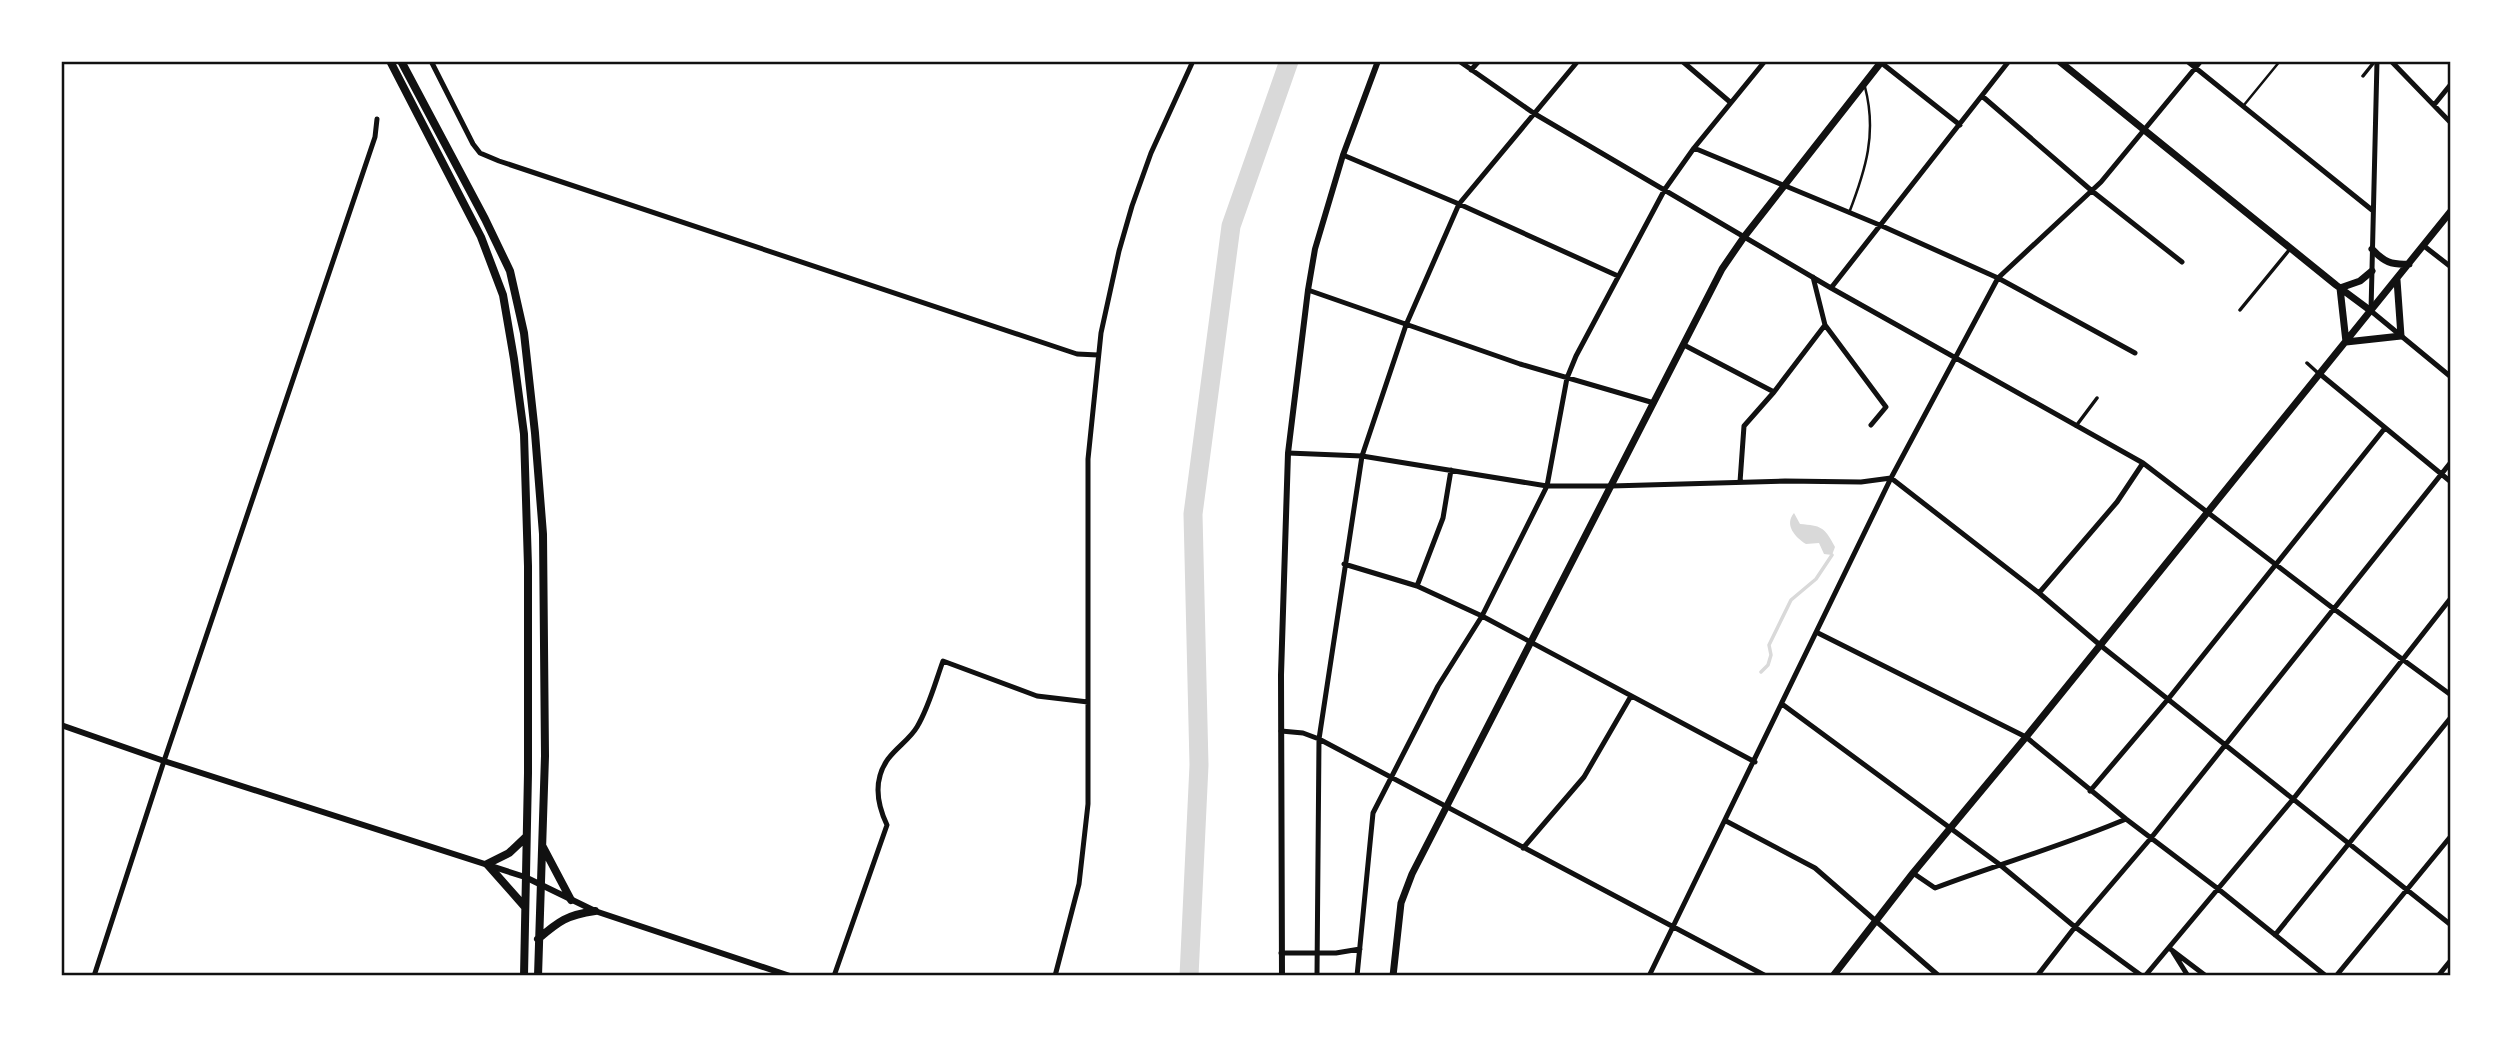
<svg xmlns="http://www.w3.org/2000/svg" width="2512" height="1037" viewBox="0 0 2512 1037" font-family="Helvetica,sans-serif">
	<rect width="100%" height="100%" fill="#fff"/>
	<!-- water -->
	<path fill="#d9d9d9" d="M1794,513L1800,524C1821,526 1824,526 1835,547L1832,555L1824,554L1819,543L1806,544C1795,537 1784,525 1794,513Z"/>
	<g fill="none" stroke-linecap="round" stroke-linejoin="round">
		<!-- stream -->
		<path stroke="#d9d9d9" stroke-width="3.5" d="M1761,672L1768,665L1771,655L1769,645L1791,600L1816,579L1832,555"/>
		<!-- river -->
		<path stroke="#d9d9d9" stroke-width="19" d="M1189,976L1199,765L1193,514L1231,226L1289,61"/>
		<!-- service -->
		<path stroke="#111" stroke-width="2.5" d="M2244,105L2280,61
			M1849,213C1866,169 1877,133 1865,87"/>
		<!-- pedestrian -->
		<path stroke="#111" stroke-width="3.5" d="M2363,76L2375,61
			M2240,310L2290,249
			M2307,363L2318,373
			M2076,426L2097,398"/>
		<!-- minor -->
		<path stroke="#111" stroke-width="5" d="M431,61L473,144L480,153L499,161L1077,354L1098,355
			M1459,61L1535,114L1831,288L2143,463L2334,609L2451,695
			M1682,61L1730,102
			M1879,61L1960,125
			M2187,61L2372,210
			M2377,61L2371,311L2451,377
			M2391,61L2451,123
			M1471,70L1479,61
			M1982,96L2092,191L2182,262
			M2434,105L2451,84
			M1694,148L1882,226L1998,278L2135,353
			M1343,155L1459,204L1618,276
			M2424,246L2451,267
			M1813,277L1825,325L1886,407L1871,425
			M1831,288L2009,61
			M1308,290L1520,364L1654,403
			M1684,345L1774,392
			M2320,374L2451,482
			M1288,453L1362,456L1547,486H1611L1785,481L1861,482L1891,478L2039,593L2100,645L2451,925
			M1740,482L1744,426L1774,392L1825,325
			M1344,564L1417,586L1482,616L1755,762
			M1417,586L1443,518L1451,470
			M2039,593L2117,502L2143,463
			M1818,633L2026,737L2126,819L2217,888L2326,976
			M1782,704L1999,864L2075,927L2142,976
			M1281,731L1303,733L1319,739L1766,976
			M2090,791L2169,698L2385,428
			M1726,821L1815,868L1939,976
			M1523,848L1584,777L1631,696
			M1913,873L1935,888C1998,864 2063,846 2126,819
			M2275,935L2451,717
			M2169,948L2206,976
			M2173,952L2188,976
			M1281,953H1336L1360,949
			M94,976L164,761L375,137L377,119
			M834,976L887,825C877,804 873,780 888,759C897,747 910,739 917,727C929,707 935,683 943,661L1037,696L1088,702
			M1055,976L1079,884L1088,804V459L1101,333L1119,251L1132,206L1151,153L1193,61
			M1317,976L1319,739L1362,456L1406,325L1459,204L1578,61
			M1357,976L1373,813L1438,686L1482,616L1547,486L1567,378L1576,356L1665,189L1694,148L1765,61
			M1649,976L1891,478L1998,278L2101,182L2201,61
			M2037,976L2075,927L2151,838L2451,462
			M2145,976L2294,798L2451,598
			M2336,976L2451,836
			M2438,976L2451,960"/>
		<!-- tertiary -->
		<path stroke="#111" stroke-width="6" d="M61,725L164,761L525,877L595,911L790,976
			M1282,976L1281,675L1288,453L1308,290L1315,249L1343,155L1378,61"/>
		<!-- secondary -->
		<path stroke="#111" stroke-width="7" d="M2059,61L2336,285L2371,311
			M2372,249C2384,262 2391,265 2409,264
			M2372,271L2360,281L2340,288L2346,342L2401,336L2397,280
			M1393,976L1401,903L1412,874L1722,269L1744,237L1882,61
			M1833,976L1913,873L2026,737L2451,211"/>
		<!-- primary -->
		<path stroke="#111" stroke-width="8" d="M390,61L481,237L503,295L514,359L524,434L528,566V773L524,976
			M401,61L485,219L510,271L524,333L535,433L543,534L545,756L538,976
			M543,847L571,900
			M525,907L487,864L509,853L526,837
			M538,939C559,921 567,915 595,911"/>
	</g>
	<!-- border -->
	<rect width="2512" height="1037" fill="none" stroke="#ffffff" stroke-width="126"/>
	<rect x="63" y="63" width="2386" height="911" fill="none" stroke="#111" stroke-width="2.5"/>
</svg>
